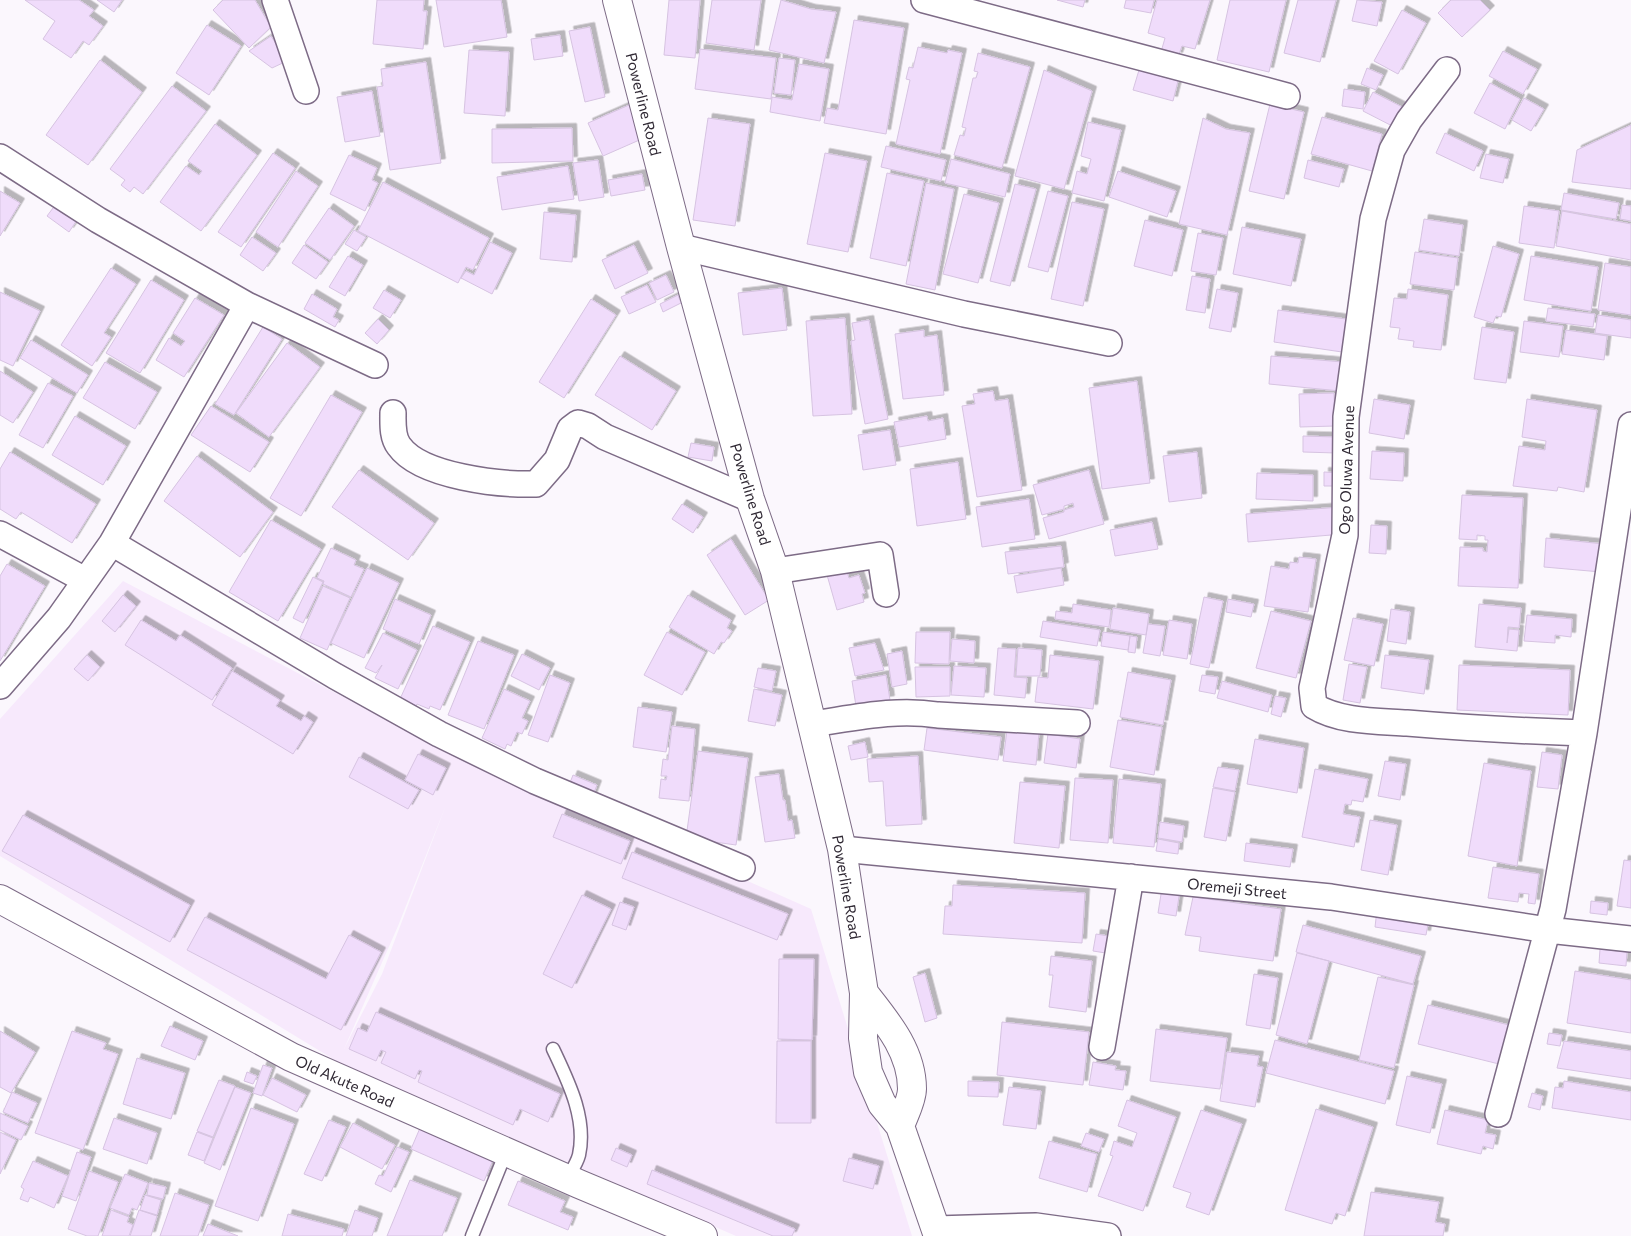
<svg xmlns="http://www.w3.org/2000/svg" width="1631" height="1236" viewBox="0 0 1631 1236" font-family="Commissioner,sans-serif">
	<defs>
		<filter id="shadow"><feDropShadow dx="4.5" dy="-4.5" stdDeviation="0" flood-color="#0004"/></filter>
	</defs>
	<rect width="100%" height="100%" fill="#fbf7fd"/>
	<!-- education -->
	<path fill="#f7e9fc" fill-rule="evenodd" d="M123,581L463,760L537,788L811,909L912,1236H736L338,1062L0,856V719ZM446,805L382,974L344,1049L398,926Z"/>
	<!-- building -->
	<path fill="#f0dcfb" stroke="#d6c3e1" filter="url(#shadow)" d="M25,0H79L94,10L89,16L103,26L89,45L83,41L71,58L43,39L55,21Z
		M97,0H122L114,12Z
		M223,0H255L271,27L249,48L213,10Z
		M377,0H424L423,11H427L423,49L373,44Z
		M436,0H501L507,37L444,47Z
		M669,0H700L695,58L664,55Z
		M712,0H761L754,50L706,43Z
		M781,0L811,9L836,12L824,63L769,50Z
		M1057,0H1085L1083,7Z
		M1126,0H1154L1151,13L1124,8Z
		M1157,0H1210L1195,49L1182,46L1178,57L1161,52L1165,38L1148,33Z
		M1230,0H1286L1269,72L1217,60Z
		M1298,0H1336L1320,62L1284,53Z
		M1357,0L1382,2L1377,26L1352,21Z
		M1451,0H1480L1490,10L1462,37L1438,13Z
		M1402,10L1426,23L1398,74L1374,61Z
		M854,20L904,28L886,134L824,123L827,108L838,110Z
		M207,25L241,46L209,95L176,73Z
		M590,27L605,97L585,102L569,31Z
		M560,35L563,56L534,60L531,39Z
		M271,36L287,61L272,68L249,51Z
		M918,47L947,53L948,50L962,53L940,154L896,144L910,80L906,79L909,67L913,68Z
		M700,49L776,58L771,99L695,89Z
		M469,50L509,52L505,116L464,113Z
		M1503,51L1537,69L1523,94L1489,76Z
		M978,53L1030,67L1002,168L954,155L960,135L964,136L966,128L962,127L973,78H976L978,72L974,71Z
		M779,58L795,60L791,95L774,93Z
		M100,60L142,92L88,165L46,135Z
		M426,62L441,163L390,170L377,87L383,86L381,69Z
		M799,64L829,69L820,121L770,112L772,97L792,100Z
		M1367,68L1383,75L1376,90L1361,84Z
		M1044,70L1092,91L1064,189L1015,176Z
		M1139,70L1178,81L1173,101L1133,90Z
		M1490,83L1520,99L1505,129L1474,113Z
		M172,86L206,111L143,194L134,187L130,192L121,185L125,180L110,169Z
		M1344,89L1365,92L1363,109L1342,106Z
		M372,91L380,136L345,142L337,97Z
		M1373,92L1410,111L1400,130L1363,111Z
		M1524,98L1544,109L1531,131L1512,120Z
		M1270,104L1304,112L1284,199L1249,191Z
		M629,105L644,138L603,156L588,123Z
		M1322,117L1382,134L1372,171L1311,154Z
		M708,118L750,124L735,226L693,220Z
		M1203,118L1226,129L1250,133L1227,235L1179,224Z
		M1088,122L1121,130L1104,201L1072,193L1077,171L1087,174L1091,159L1081,156Z
		M215,124L257,155L201,231L160,202L186,166L199,175L202,171L188,161Z
		M1631,125V189L1572,182L1577,150Z
		M572,128L573,161L492,163V129Z
		M1445,133L1483,151L1474,171L1436,153Z
		M886,146L946,160L941,181L881,167Z
		M273,153L295,168L241,247L218,232Z
		M825,153L867,161L848,252L807,244Z
		M1486,154L1509,159L1503,183L1480,178Z
		M349,155L377,168L372,180L378,183L365,211L330,194Z
		M951,159L1010,174L1005,197L945,183Z
		M598,160L604,197L579,201L573,163Z
		M1308,160L1344,169L1339,187L1304,178Z
		M568,166L574,199L502,210L497,177Z
		M296,171L318,186L278,247L256,232Z
		M1118,171L1176,191L1167,217L1109,197Z
		M887,173L924,181L906,266L870,258Z
		M642,174L645,190L611,196L608,180Z
		M383,182L489,238L473,270L466,267L458,283L358,231Z
		M926,183L954,189L935,290L906,284Z
		M1015,184L1036,189L1010,286L990,281Z
		M0,191L20,203L0,236Z
		M1048,191L1068,196L1048,272L1028,267Z
		M1564,193L1619,203L1616,219L1561,210Z
		M964,194L999,203L978,283L943,274Z
		M1072,202L1104,209L1083,306L1051,299Z
		M56,204L77,220L69,232L47,216Z
		M1622,205L1631,206V221L1620,219Z
		M1524,206L1559,211L1554,248L1519,243Z
		M329,208L354,226L330,260L305,243Z
		M1562,211L1631,224V260L1556,246Z
		M544,212L576,215L572,262L540,259Z
		M1424,219L1463,225L1459,256L1419,250Z
		M1145,220L1183,230L1172,276L1134,266Z
		M1242,227L1301,239L1291,286L1233,274Z
		M354,230L366,237L357,251L345,244Z
		M1198,233L1223,238L1216,275L1191,271Z
		M252,237L276,253L263,271L240,255Z
		M490,242L512,253L492,294L461,278L466,271L474,275Z
		M304,245L328,262L316,279L292,263Z
		M634,245L648,273L615,289L602,260Z
		M1493,246L1519,254L1501,317L1496,316L1493,323L1474,317Z
		M1415,252L1458,258L1454,290L1410,284Z
		M348,256L363,265L345,296L329,287Z
		M1531,256L1598,267L1591,311L1524,300Z
		M1605,263L1631,267V315L1598,310Z
		M111,268L136,284L104,333L111,337L92,366L61,345Z
		M666,275L674,292L657,300L649,283Z
		M1192,276L1210,279L1205,313L1186,310Z
		M151,280L184,300L140,373L106,353Z
		M647,285L656,302L629,314L621,297Z
		M782,288L787,330L743,335L738,293Z
		M1217,289L1238,293L1231,332L1209,328Z
		M1408,289L1448,295L1441,350L1413,347L1414,341L1398,339L1400,328L1390,327L1394,298L1407,299Z
		M384,290L401,300L390,318L373,308Z
		M0,292L40,311L13,366L0,360Z
		M312,294L337,309L333,317L339,320L335,327L304,309Z
		M678,295L681,303L663,312L660,304Z
		M195,298L224,315L184,377L156,360L169,338L181,346L185,341L173,333Z
		M591,299L616,315L564,398L539,382Z
		M1548,308L1595,314L1593,327L1546,321Z
		M1278,310L1346,319L1342,352L1274,342Z
		M1598,315L1631,320V338L1595,333Z
		M845,318L852,414L813,416L806,321Z
		M378,319L389,330L377,344L365,333Z
		M869,320L888,419L865,424L853,358L851,341L855,340L852,323Z
		M1524,321L1563,326L1559,357L1520,352Z
		M263,327L282,339L234,415L215,404Z
		M1482,327L1514,332L1506,383L1474,379Z
		M924,330V337L937,335L944,395L903,399L895,334Z
		M1566,330L1607,336L1604,360L1562,354Z
		M31,340L88,375L77,393L20,358Z
		M287,343L320,367L269,437L236,413Z
		M620,356L676,391L652,430L595,395Z
		M1271,356L1343,362L1340,391L1269,384Z
		M105,362L157,392L135,429L83,398Z
		M0,371L33,392L13,423L0,415Z
		M1137,381L1150,483L1102,489L1089,388Z
		M48,383L73,396L43,448L19,435Z
		M993,391L995,401L1008,399L1022,490L977,497L962,406L975,404L973,394Z
		M1334,393L1335,426L1300,427L1299,394Z
		M331,395L362,412L301,516L270,498Z
		M1374,399L1410,405L1404,439L1369,433Z
		M1527,399L1597,410L1584,492L1558,487L1557,491L1513,486L1519,446L1545,450L1546,441L1522,437Z
		M211,406L269,442L250,472L191,435Z
		M75,416L126,446L103,485L52,455Z
		M927,416L928,421L943,418L946,439L899,447L894,422Z
		M890,430L896,465L863,470L858,435Z
		M1303,436L1336,437V453L1303,452Z
		M691,443L714,447L712,461L688,457Z
		M1372,451L1404,453L1403,481L1370,479Z
		M10,452L96,504L72,543L21,512L16,519L0,509V469Z
		M1197,452L1202,498L1169,502L1163,456Z
		M197,456L273,512L240,557L164,501Z
		M958,462L966,519L917,526L910,469Z
		M359,470L434,523L408,560L332,507Z
		M1089,470L1104,524L1049,539L1043,518L1064,512V510L1074,507L1073,503L1064,506V509L1042,515L1033,485Z
		M1324,472L1341,473V486H1324Z
		M1257,473L1313,475V501L1256,499Z
		M1462,495L1523,498L1518,588L1458,586L1460,547L1483,548V551L1487,552L1488,540H1485V536L1477,535V540L1459,539Z
		M1029,499L1035,539L982,547L976,507Z
		M682,504L703,517L693,533L672,519Z
		M1341,507L1343,534L1248,542L1246,514Z
		M271,520L321,549L278,621L229,592Z
		M1152,522L1158,549L1115,556L1110,530Z
		M1371,525L1387,526L1386,554L1369,553Z
		M1546,538L1604,544L1601,572L1544,567Z
		M731,539L769,600L745,615L707,555Z
		M1061,546L1064,567L1008,574L1005,552Z
		M331,548L356,560L354,565L364,569L351,597L323,584L324,581L317,578Z
		M1299,557L1316,559L1308,612L1264,606L1271,566L1289,569L1290,562L1298,563Z
		M7,564L45,586L0,661V576Z
		M367,568L399,583L364,658L331,643Z
		M1061,568L1064,585L1017,593L1014,576Z
		M846,569L849,578L859,575L865,593L862,594L864,602L837,610L827,575Z
		M313,577L323,582L303,623L293,618Z
		M323,586L350,598L327,650L300,638Z
		M123,595L136,606L115,632L102,621Z
		M688,595L731,620L727,628L732,631L724,643L721,642L714,654L669,627Z
		M1204,597L1223,601L1209,668L1190,664Z
		M395,599L431,615L419,644L383,629Z
		M1228,599L1254,604L1251,617L1226,612Z
		M1073,604L1111,610L1109,627L1055,619L1056,611L1072,613Z
		M1479,604L1521,608L1519,628L1508,627L1507,643L1509,629L1519,630L1517,651L1475,647Z
		M1113,608L1149,614L1146,635L1110,629Z
		M1391,609L1410,612L1406,644L1387,641Z
		M1271,611L1311,621L1296,678L1256,668Z
		M1527,615L1572,619L1571,637L1555,635V643L1524,641Z
		M1353,618L1383,624L1374,666L1344,660Z
		M141,620L176,641L180,635L232,668L212,700L125,645Z
		M1169,620L1192,624L1187,659L1163,655Z
		M1043,621L1100,630L1097,646L1040,637Z
		M1148,624L1165,626L1160,656L1143,653Z
		M433,626L470,642L440,710L430,706L429,709L417,704L416,706L400,699Z
		M667,632L705,652L682,695L644,675Z
		M916,632H950L949,664L915,663Z
		M1103,632L1130,636L1128,650L1101,646Z
		M383,633L417,650L398,689L375,678L382,665L376,673L365,668Z
		M1130,636L1137,637L1135,653L1128,652Z
		M952,639L975,641L974,663L950,661Z
		M478,641L514,655L484,729L448,715Z
		M875,643L884,670L855,676L849,648Z
		M998,648L1016,649L1014,677L1027,678L1025,698L994,695Z
		M1018,648L1042,650L1040,676H1016Z
		M902,651L907,684L892,687L887,654Z
		M522,654L550,668L539,690L511,676Z
		M87,655L100,667L88,681L74,669Z
		M1050,655L1099,661L1093,709L1035,702L1038,677L1048,678Z
		M1385,655L1429,660L1424,694L1381,688Z
		M1349,664L1367,667L1360,703L1343,700Z
		M1459,665L1570,670L1568,715L1457,710Z
		M954,666L986,668L984,697L951,695Z
		M915,667H950V696L916,697Z
		M758,668L776,671L772,691L754,687Z
		M232,671L280,700L276,706L301,721L304,716L313,722L293,754L212,705Z
		M1128,672L1171,680L1163,725L1120,717Z
		M550,675L570,683L548,742L528,735Z
		M886,675L890,700L856,706L852,681Z
		M1202,675L1218,677L1215,694L1199,691Z
		M1222,681L1272,695L1268,712L1217,698Z
		M504,689L530,701L522,718L528,721L522,734L517,732L511,746L507,744L505,749L482,738Z
		M754,689L782,695L775,726L748,721Z
		M1275,696L1286,698L1281,717L1271,714Z
		M638,707L672,712L666,752L633,747Z
		M1118,720L1162,727L1154,775L1110,767Z
		M672,726L695,729L689,801L659,798L661,779L666,780L667,776H661L663,759L668,760Z
		M927,728L1001,737L998,760L924,750Z
		M1007,730L1039,733L1036,765L1003,761Z
		M1048,734L1080,739L1076,768L1044,763Z
		M1255,739L1304,748L1297,793L1247,784Z
		M865,742L868,757L851,760L848,746Z
		M698,751L748,758L736,845L686,838Z
		M1542,752L1562,755L1558,789L1537,787Z
		M418,754L446,768L433,795L405,780Z
		M918,756L922,824L886,826L883,781L869,782L867,759Z
		M359,757L419,790L408,809L349,777Z
		M1385,761L1406,764L1400,800L1378,796Z
		M1484,763L1531,771L1517,866L1468,856Z
		M1218,767L1239,770L1235,791L1213,787Z
		M1315,769L1368,779L1363,802L1352,800L1351,805L1345,804L1343,814L1360,817L1354,847L1302,837Z
		M779,774L783,800H785L788,821L792,820L795,838L765,842L755,777Z
		M573,775L597,785L592,798L568,788Z
		M1075,778L1113,780L1108,843L1070,840Z
		M1119,779L1161,784L1154,847L1113,843Z
		M1020,782L1065,786L1059,848L1014,843Z
		M1213,788L1235,792L1226,841L1204,837Z
		M562,814L630,841L621,864L553,837Z
		M23,815L190,905L170,942L2,851Z
		M1370,820L1397,825L1388,875L1361,870Z
		M1160,822L1184,826L1182,842L1158,838Z
		M1158,839L1179,843L1178,854L1156,851Z
		M1246,843L1293,849L1290,867L1244,861Z
		M632,852L788,914L777,940L622,878Z
		M1624,860L1631,861V908L1617,906Z
		M1493,867L1539,874L1535,904L1528,903L1529,894L1519,893L1518,902L1488,898Z
		M953,885L1085,893L1082,943L943,934L945,906H952Z
		M1162,888L1180,890L1176,916L1158,913Z
		M582,895L611,909L572,988L543,974Z
		M1193,897L1281,909L1273,961L1199,951L1201,937L1185,935Z
		M1591,901L1608,903L1607,915L1590,913Z
		M620,902L634,907L626,930L612,925Z
		M1377,910L1429,919L1426,935L1375,927Z
		M205,917L326,979L349,935L381,952L341,1030L187,950Z
		M1303,925L1421,956L1413,984L1296,952Z
		M1096,934L1115,937L1112,954L1093,951Z
		M1600,949L1627,952L1626,966L1599,963Z
		M1297,953L1329,961L1307,1044L1276,1035Z
		M1051,956L1092,961L1086,1012L1049,1007L1053,975H1049Z
		M779,959H814L812,1040L778,1039Z
		M1575,971L1631,980V1033L1567,1023Z
		M925,973L937,1018L925,1022L913,977Z
		M1254,974L1278,978L1270,1029L1246,1025Z
		M1378,977L1414,985L1394,1068L1359,1060Z
		M1428,1005L1509,1025L1499,1064L1418,1044Z
		M376,1012L560,1094L548,1122L520,1109L513,1125L418,1082L422,1071L419,1070L415,1079L381,1063L386,1052L381,1050L376,1061L349,1049L358,1028L367,1032Z
		M1002,1022L1089,1032L1083,1085L997,1075Z
		M170,1026L203,1041L195,1060L161,1046Z
		M1156,1029L1227,1038L1220,1089L1150,1081Z
		M0,1031L35,1052L11,1093L0,1087Z
		M72,1031L106,1043L103,1049L118,1054L83,1150L35,1133Z
		M1549,1033L1562,1035L1560,1046L1547,1044Z
		M1275,1040L1394,1071L1385,1104L1266,1073Z
		M777,1041H811V1123H776Z
		M1564,1041L1631,1051V1079L1557,1068Z
		M1227,1052L1259,1056L1257,1066L1263,1067L1255,1107L1220,1101Z
		M137,1058L185,1073L171,1119L123,1104Z
		M1093,1062L1116,1066L1115,1070L1126,1071L1123,1090L1089,1085Z
		M263,1065L272,1068L262,1096L253,1093Z
		M247,1072L257,1076L253,1084L244,1081Z
		M1407,1076L1442,1084L1430,1133L1396,1125Z
		M272,1078L306,1095L297,1112L263,1095Z
		M219,1080L235,1086L213,1137L197,1131Z
		M968,1081L999,1082L998,1097L968,1096Z
		M1564,1081L1631,1092V1120L1552,1108L1555,1087L1563,1088Z
		M235,1087L251,1093L220,1170L204,1163Z
		M1009,1087L1041,1091L1036,1129L1003,1125Z
		M12,1092L37,1103L28,1123L3,1112Z
		M1532,1093L1543,1096L1540,1110L1528,1107Z
		M1127,1100L1176,1117L1143,1211L1098,1196L1113,1156L1110,1155L1114,1141L1132,1147L1137,1133L1118,1126Z
		M251,1108L294,1124L258,1221L215,1206Z
		M1316,1109L1373,1127L1345,1216L1336,1213L1332,1224L1285,1210Z
		M1201,1110L1242,1124L1209,1215L1186,1207L1191,1193L1173,1187Z
		M1445,1110L1488,1120L1485,1133L1496,1135L1493,1149L1483,1146L1481,1154L1437,1144Z
		M0,1113L28,1126L21,1140L0,1130Z
		M114,1118L157,1133L147,1164L103,1149Z
		M329,1120L346,1127L322,1181L304,1174Z
		M353,1123L395,1145L382,1169L340,1147Z
		M420,1128L493,1160L484,1181L411,1149Z
		M0,1132L16,1140L0,1174Z
		M197,1132L213,1138L204,1161L188,1155Z
		M1086,1133L1104,1139L1099,1152L1081,1146Z
		M1049,1141L1097,1154L1087,1192L1039,1178Z
		M397,1147L409,1152L391,1192L375,1184L379,1175L383,1176Z
		M616,1148L632,1155L627,1167L611,1160Z
		M77,1152L91,1157L76,1201L62,1196Z
		M849,1158L879,1166L873,1189L843,1181Z
		M33,1161L68,1176L54,1208L30,1197L28,1202L20,1199L24,1189L21,1187Z
		M652,1170L795,1229L792,1236H773L647,1184Z
		M89,1171L118,1182L98,1236H87L68,1229Z
		M125,1174L148,1183L137,1210L132,1208L129,1215L110,1208Z
		M410,1180L457,1198L442,1236H387Z
		M518,1181L565,1201L560,1212L573,1217L568,1230L508,1205Z
		M149,1183L166,1187L163,1199L147,1195Z
		M1371,1192L1439,1202L1435,1222L1445,1224L1443,1236H1364Z
		M175,1193L209,1205L198,1236H160Z
		M145,1195L161,1200L157,1215L140,1210Z
		M111,1210L129,1217L127,1222L133,1225L129,1236H102Z
		M139,1210L157,1216L151,1236H130Z
		M355,1210L378,1218L372,1236H346Z
		M288,1214L344,1229L342,1236H282Z
		M208,1224L238,1236H203Z"/>
	<g fill="none" stroke-linecap="round" stroke-linejoin="round">
		<!-- service casing -->
		<g stroke="#7d6b86" stroke-width="15">
			<path id="service" d="M553,1049C568,1081 587,1118 579,1155C577,1163 571,1172 567,1179
				M472,1236L506,1152"/>
		</g>
		<!-- minor casing -->
		<g stroke="#7d6b86" stroke-width="28">
			<path id="minor" d="M275,0L306,91
				M924,0L1287,96
				M1447,70L1409,120L1392,150L1373,219L1346,417L1345,535L1312,688L1314,706C1340,722 1377,721 1407,723C1466,728 1525,731 1584,733
				M0,157L98,220L247,305L112,543L335,676L439,734L535,781L742,868
				M681,247L964,314L1109,343
				M247,305L375,365
				M393,413C393,424 392,437 399,446C421,477 501,485 536,484L557,460L570,429L578,423L588,426L605,437L750,499
				M0,534L85,580
				M775,571L880,555L886,594
				M0,686L59,618L112,543
				M812,724C854,718 895,708 938,715L1077,723
				M842,849L1331,897L1548,930L1631,939
				M1102,1047L1131,877
				M1498,1114L1553,909L1584,733L1631,425
				M936,1229L1036,1226L1108,1236"/>
		</g>
		<!-- tertiary casing -->
		<g stroke="#7d6b86" stroke-width="30">
			<path id="tertiary" d="M617,0L681,247L750,499L775,571L842,849L864,993L863,1038L868,1072L882,1104L900,1126L938,1236
				M0,899L291,1057L579,1184L703,1236
				M864,993C886,1021 912,1051 912,1089C912,1100 904,1115 900,1126"/>
		</g>
		<!-- service -->
		<use href="#service" stroke="#fff" stroke-width="12"/>
		<!-- minor -->
		<use href="#minor" stroke="#fff" stroke-width="25"/>
		<!-- tertiary -->
		<use href="#tertiary" stroke="#fff" stroke-width="28"/>
	</g>
	<g text-anchor="middle" dominant-baseline="central" stroke-width="4" stroke-linejoin="round" paint-order="stroke">
		<!-- street labels -->
		<g font-size="15" fill="#302934" stroke="#fff">
			<text transform="translate(644 104) rotate(76)">Powerline Road</text>
			<text transform="translate(1346 470) rotate(-88)">Ogo Oluwa Avenue</text>
			<text transform="translate(751 494) rotate(73)">Powerline Road</text>
			<text transform="translate(847 887) rotate(80)">Powerline Road</text>
			<text transform="translate(1237 888) rotate(6)">Oremeji Street</text>
			<text transform="translate(345 1081) rotate(24)">Old Akute Road</text>
		</g>
	</g>
</svg>
